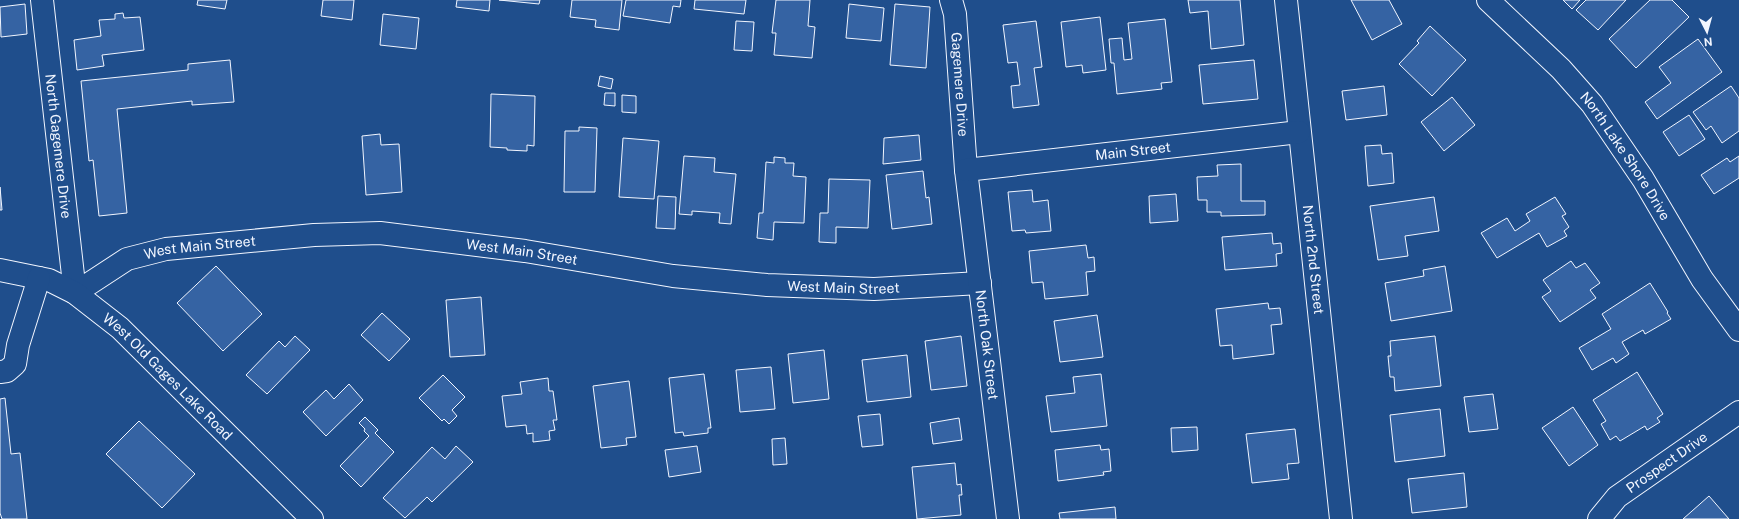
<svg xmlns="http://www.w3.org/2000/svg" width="1739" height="519" viewBox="0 0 1739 519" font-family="'Public Sans',sans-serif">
	<rect width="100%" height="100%" fill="#1f4e8c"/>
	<!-- building -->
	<path fill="#3563a3" stroke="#f2f6ff" d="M198,0H227L225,9L197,5Z
		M323,0H354L352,20L321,16Z
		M457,0H490L489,11L456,7Z
		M499,0H540L539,4Z
		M572,0H622L619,30L595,27L596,20L570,17Z
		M626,0H681L680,7L673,6L670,23L623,16Z
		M695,0H746L744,14L694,9Z
		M776,0H810L808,26L815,27L812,58L774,55L776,33H772Z
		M1188,0H1240L1244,45L1211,49L1208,11L1190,13Z
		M1351,0H1389L1402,24L1372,40Z
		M1563,0H1580L1572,9Z
		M1586,0H1626L1598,30L1576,10Z
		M1650,0H1672L1689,17L1636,68L1609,39Z
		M25,4L27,34L1,37L0,7Z
		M849,4L884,8L881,41L846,38Z
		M895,4L930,7L926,68L890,65Z
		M123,13L124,18L140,17L144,50L102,55L104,66L77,70L74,40L101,36L99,20L115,19V14Z
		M383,14L419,18L416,49L380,45Z
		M1100,17L1106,70L1083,73L1082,65L1066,67L1061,22Z
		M1165,19L1172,82L1161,83L1162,89L1117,94L1114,63H1111L1109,39L1122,38L1124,60L1132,59L1128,23Z
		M736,21L754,22L752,51L734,50Z
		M1036,21L1042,67L1034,68L1039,105L1013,108L1011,86L1020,85L1017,62L1008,63L1003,25Z
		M1430,26L1466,60L1432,96L1399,64L1419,43L1417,41Z
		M1698,39L1722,72L1657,119L1645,102L1671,83L1659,67Z
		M230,60L234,102L192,105V101L117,109L127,213L99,216L93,160L89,161L81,81L188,70V64Z
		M1254,60L1258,99L1203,104L1199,65Z
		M600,76L613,79L611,89L598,86Z
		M1384,86L1387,115L1346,120L1342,91Z
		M1731,86L1739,98V131L1722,143L1711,126L1706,130L1693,112Z
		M605,93H615V106L604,105Z
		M491,94L535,96L534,146L527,145V151L507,150V148L490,147Z
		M622,95L636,96V113L622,112Z
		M1452,97L1475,125L1444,151L1421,122Z
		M1689,115L1705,139L1679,156L1663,132Z
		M579,127L597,128L595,192H564L565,131H579Z
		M380,134L381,145L399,144L402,192L366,195L362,136Z
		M919,135L921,160L883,164L884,138Z
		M623,138L659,141L654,199L619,197Z
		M1381,145L1382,154L1392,153L1394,183L1368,186L1365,146Z
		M684,156L715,158L714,172L736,174L731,224L719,223L720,213L692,211V215L679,214Z
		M1739,156V178L1714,194L1701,175L1727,158L1730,162Z
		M774,157L785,158V163H794L793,176L806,177L804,223L774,222L773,240L757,238L759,213H763L766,162L774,163Z
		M1241,164V201H1265V215L1221,216V212H1207V200H1198L1197,177L1218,176L1217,165Z
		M923,171L926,198L929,197L932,224L892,229L886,175Z
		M829,179L870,180L868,228L836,227V243L819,242L820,213H828Z
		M0,187L2,210H0Z
		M1032,190L1033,202L1048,200L1051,231L1026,233L1025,230L1012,231L1008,192Z
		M1176,194L1178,221L1150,223L1149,196Z
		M658,196L676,197L675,229L656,228Z
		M1434,197L1439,231L1405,236L1408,256L1378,260L1370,206Z
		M1555,197L1566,214L1562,216L1569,227L1564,231L1567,236L1547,247L1539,233L1497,258L1481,233L1507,218L1515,231L1530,221L1526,214Z
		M1272,233L1273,244L1281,243L1282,253L1276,254L1277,266L1225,270L1222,237Z
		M1086,245L1088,258L1094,257L1095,271L1086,272L1088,295L1045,299L1043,282L1032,283L1029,251Z
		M1571,261L1576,268L1585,263L1600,283L1590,290L1596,298L1560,322L1542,297L1551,291L1543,280Z
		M216,266L262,314L223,351L177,303Z
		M1445,266L1452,311L1391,321L1385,283L1424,276L1423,270Z
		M1650,283L1668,312L1667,313L1671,319L1645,334L1643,330L1622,342L1629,354L1616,363L1613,358L1592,370L1579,348L1611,329L1602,314Z
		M481,297L485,355L450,357L446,300Z
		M1268,303L1269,309L1280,308L1282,324L1271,325L1274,354L1233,359L1232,345L1220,346L1216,309Z
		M382,313L410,339L389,361L361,335Z
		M1097,315L1103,357L1060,362L1054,321Z
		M295,336L310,350L267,394L246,375L279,341L285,347Z
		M961,336L967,386L931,390L925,341Z
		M1435,336L1441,386L1395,391L1394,377H1390L1388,356H1391L1390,341Z
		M824,350L829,399L793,403L788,354Z
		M907,355L911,397L867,402L862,360Z
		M771,367L775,409L740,412L736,370Z
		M1637,372L1663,414L1657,418L1660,422L1647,430L1645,426L1620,441L1616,436L1610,440L1601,424L1606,421L1593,400Z
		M704,374L711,428H708V433L684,436L683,432L675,433L669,378Z
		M1101,374L1107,426L1051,432L1046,396L1075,393L1073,377Z
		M443,375L465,397L452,410L457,416L449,424L444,419L442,421L419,398Z
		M548,378L549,391H553L557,420H553L555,430L549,431L550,440L533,442V433L527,434L526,425L506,427L502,396L522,394L520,382Z
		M629,381L636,437L626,438L627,445L601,448L593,386Z
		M349,384L363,400L326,436L303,412L326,390L334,399Z
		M1493,394L1498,429L1469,432L1464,397Z
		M5,398L11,454L20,453L27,519H2L0,513V399Z
		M1573,407L1598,445L1569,466L1542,428Z
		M1440,409L1445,456L1395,462L1390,415Z
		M880,414L883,445L862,447L858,416Z
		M365,417L378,430L375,433L394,452L361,487L340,466L369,436L364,431L365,429L359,423Z
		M959,418L962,440L933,444L930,423Z
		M139,421L195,474L162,508L106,454Z
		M1197,427L1198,450L1172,452L1171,428Z
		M1295,429L1299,463L1287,464L1289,479L1252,483L1246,434Z
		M785,438L787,464L773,465L772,439Z
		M1100,445L1101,450L1109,449L1111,471L1103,472L1104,475L1058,481L1055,450Z
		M456,446L473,462L432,502L427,497L405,518L383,498L432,447L445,459Z
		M697,446L701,472L669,477L665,450Z
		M955,463L957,485L961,484L962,495H959L961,515L917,519L912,467Z
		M1464,473L1467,507L1412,513L1408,479Z
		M1709,496L1729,519H1683Z
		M1115,507L1116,519H1060L1059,513Z"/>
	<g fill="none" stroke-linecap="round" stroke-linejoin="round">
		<!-- minor casing -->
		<g stroke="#f2f6ff" stroke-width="24">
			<g id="minor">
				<path id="s1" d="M42,0L75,293L127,259L166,249L314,235L380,233L525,251L673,276L767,285L874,289L980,283"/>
				<path id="s2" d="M951,0L955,14L966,170L1008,519"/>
				<path id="s3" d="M1286,0L1341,519"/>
				<path id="s4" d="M1488,0L1561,69L1592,104L1643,179L1702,279L1739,330"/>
				<path id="s5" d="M966,170L1299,132"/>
				<path id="s6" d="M0,270L49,280L75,293L120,328L312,519"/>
				<path d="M0,372L7,371L15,364L18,345L39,278"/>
				<path id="s7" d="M1599,519L1617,497L1739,412"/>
			</g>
		</g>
		<!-- minor -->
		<use href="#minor" stroke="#1f4e8c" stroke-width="22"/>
	</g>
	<g text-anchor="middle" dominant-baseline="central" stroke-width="3" stroke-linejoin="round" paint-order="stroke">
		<!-- street labels -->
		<g font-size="14" fill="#f2f6ff" stroke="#1f4e8c">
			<text stroke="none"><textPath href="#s2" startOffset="85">Gagemere Drive</textPath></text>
			<text stroke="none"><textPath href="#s1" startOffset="147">North Gagemere Drive</textPath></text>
			<text stroke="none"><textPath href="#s5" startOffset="168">Main Street</textPath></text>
			<text stroke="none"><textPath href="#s4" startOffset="209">North Lake Shore Drive</textPath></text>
			<text stroke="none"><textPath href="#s1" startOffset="431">West Main Street</textPath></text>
			<text stroke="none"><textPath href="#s1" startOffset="755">West Main Street</textPath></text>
			<text stroke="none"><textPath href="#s3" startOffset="261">North 2nd Street</textPath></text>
			<text stroke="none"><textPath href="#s1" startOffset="1079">West Main Street</textPath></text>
			<text stroke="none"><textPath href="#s2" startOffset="347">North Oak Street</textPath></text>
			<text stroke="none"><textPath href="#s6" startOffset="204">West Old Gages Lake Road</textPath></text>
			<text stroke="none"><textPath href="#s7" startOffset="89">Prospect Drive</textPath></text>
		</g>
	</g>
	<!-- north arrow -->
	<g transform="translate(1707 32) rotate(174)" stroke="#1f4e8c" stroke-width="3" paint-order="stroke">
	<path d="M0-3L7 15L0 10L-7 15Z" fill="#f2f6ff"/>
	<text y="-6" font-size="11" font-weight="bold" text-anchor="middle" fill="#f2f6ff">N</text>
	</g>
</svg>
